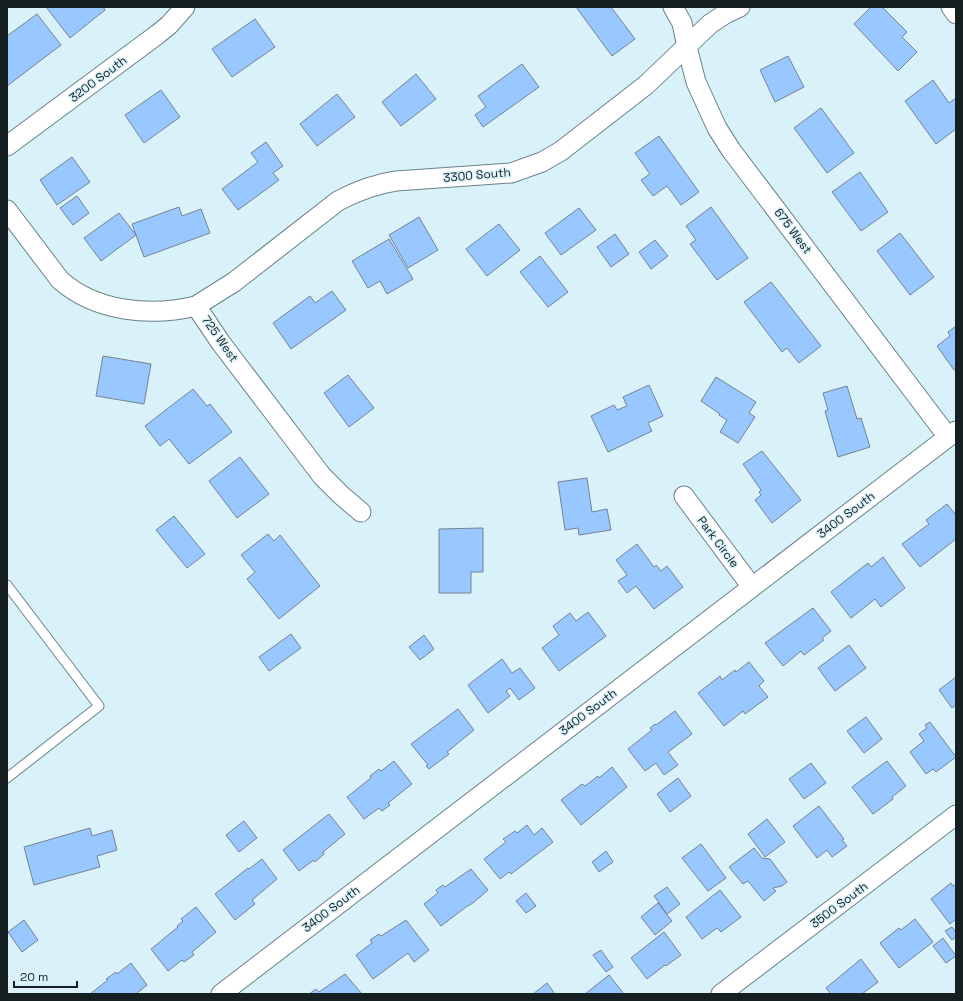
<svg xmlns="http://www.w3.org/2000/svg" width="963" height="1001" viewBox="0 0 963 1001" font-family="'Space Grotesk',sans-serif">
	<rect width="100%" height="100%" fill="#d9f2fa"/>
	<!-- building -->
	<path fill="#99c7ff" stroke="#758292" d="M46,7H103L105,10L70,38Z
		M576,7H611L635,39L612,56Z
		M871,7H882L907,32L902,37L917,52L898,71L854,24Z
		M37,14L61,45L7,86V36Z
		M255,19L275,47L232,77L212,49Z
		M788,56L804,87L775,102L760,70Z
		M522,64L539,87L483,127L475,115L486,107L478,96Z
		M416,74L436,99L401,126L382,102Z
		M933,80L949,103L956,98V129L936,144L905,101Z
		M161,90L180,117L144,143L125,115Z
		M337,94L355,117L317,146L300,124Z
		M821,108L854,153L827,173L794,128Z
		M659,136L699,192L681,205L667,186L653,196L641,180L650,174L635,153Z
		M266,142L283,166L273,173L279,180L238,210L222,189L258,162L251,153Z
		M72,157L90,182L57,205L40,180Z
		M860,172L888,212L861,231L832,192Z
		M77,196L89,213L73,225L60,208Z
		M179,207L182,216L201,209L210,233L144,257L132,224Z
		M711,207L748,258L717,280L690,244L696,240L686,226Z
		M579,208L596,230L561,255L545,233Z
		M119,213L136,235L101,261L84,238Z
		M419,217L438,250L408,268L389,235Z
		M499,224L520,250L487,276L466,249Z
		M900,233L934,277L910,295L877,251Z
		M615,234L629,254L611,267L597,247Z
		M389,239L413,279L387,294L380,281L368,288L352,261Z
		M655,240L668,256L651,269L639,252Z
		M540,256L568,292L548,307L520,272Z
		M771,282L821,346L799,363L787,348L782,352L744,302Z
		M332,291L346,310L291,349L273,323L310,296L315,303Z
		M956,326V369L954,370L937,346L950,336L948,332Z
		M103,356L151,364L144,404L96,396Z
		M348,375L374,408L349,427L324,393Z
		M716,377L756,402L749,413L755,417L738,443L720,432L727,420L719,415L720,414L701,401Z
		M649,385L663,416L648,423L652,431L608,452L591,416L614,405L617,410L627,406L623,397Z
		M847,386L857,419L861,418L870,447L838,457L825,411L828,410L823,393Z
		M193,389L207,406L210,404L232,432L189,464L169,439L160,446L145,426Z
		M762,451L801,500L772,523L755,500L761,495L759,492L761,490L743,464Z
		M240,457L269,494L237,518L209,481Z
		M587,478L592,512L607,509L611,530L579,535L578,528L565,530L558,482Z
		M947,504L956,515V539L920,567L902,544L929,524L926,520Z
		M174,516L205,554L187,568L156,530Z
		M483,528V572H471V593H439V529Z
		M268,534L274,541L280,535L320,586L279,619L247,579L255,572L241,555Z
		M637,544L654,567L656,565L661,571L667,566L683,587L654,609L636,586L627,593L618,581L627,575L616,560Z
		M883,557L905,588L881,607L875,599L851,618L831,592L868,563L871,567Z
		M813,608L831,631L822,638L824,640L804,655L801,651L783,666L765,643Z
		M588,612L606,636L559,671L542,648L559,635L553,626L570,613L576,621Z
		M291,634L301,648L269,671L259,657Z
		M424,635L434,649L420,660L409,647Z
		M849,645L866,668L835,691L818,668Z
		M502,659L512,673L520,668L535,688L519,700L510,688L506,691L510,696L488,713L468,685Z
		M749,662L764,681L759,686L768,697L745,714L743,711L724,726L698,693L720,676L722,680L735,670L736,672Z
		M956,677V705L952,708L939,690Z
		M458,709L474,730L447,752L449,754L429,769L426,766L428,765L411,744Z
		M675,711L692,734L668,752L678,765L664,775L656,763L645,771L628,749L652,730L650,728L655,724L656,725Z
		M866,717L882,739L864,753L847,731Z
		M930,722L956,757L936,772L933,769L926,774L910,752L924,741L919,734L927,728L925,725Z
		M394,761L412,784L388,803L390,805L382,811L379,808L364,819L347,797L371,778L370,776L379,769L381,771Z
		M887,761L906,786L892,797L893,799L873,814L852,787Z
		M811,763L826,783L804,799L789,779Z
		M612,767L627,787L581,825L561,800L582,784L585,786L598,776L599,778Z
		M678,778L691,796L670,812L657,794Z
		M819,806L844,839L842,840L847,846L832,857L827,850L817,858L793,826Z
		M329,814L345,834L323,852L324,854L315,862L314,860L299,871L283,850Z
		M767,819L785,842L765,857L748,834Z
		M244,821L257,838L239,852L226,835Z
		M527,825L534,835L542,828L553,842L511,874L509,872L500,879L484,859L506,842L503,839L515,831L517,833Z
		M90,828L92,836L112,830L117,850L97,856L100,867L34,885L24,847Z
		M701,844L726,878L708,891L682,858Z
		M754,848L762,858L770,859L787,882L782,886L773,888L776,891L764,901L748,881L743,884L729,867Z
		M606,851L613,862L599,872L592,862Z
		M262,859L277,879L252,900L255,904L235,920L215,894L248,868L249,869Z
		M471,869L488,890L473,903L466,907L441,926L424,904L438,893L436,890L443,885L445,887Z
		M951,883L953,886L956,884V919L950,924L931,899Z
		M667,887L680,904L667,914L654,896Z
		M720,890L741,917L721,932L717,928L702,939L686,917Z
		M526,893L536,906L526,913L516,901Z
		M658,903L672,921L655,935L641,917Z
		M196,907L216,932L192,952L194,955L184,962L182,960L168,971L151,949L178,927L177,926L183,921L181,919Z
		M915,919L933,942L899,968L880,943L899,928L901,930Z
		M24,920L38,940L22,952L8,932Z
		M406,920L429,950L414,962L408,953L373,979L356,955L372,943L370,940L379,934L381,936Z
		M952,927L956,933V937L952,940L945,931Z
		M664,932L681,955L666,966L665,965L647,979L631,958Z
		M943,938L956,956L946,963L933,946Z
		M601,950L613,967L606,972L593,955Z
		M861,959L878,982L862,994H831L826,988Z
		M131,963L147,985L136,994H90L108,980L106,979L116,972L117,974Z
		M345,974L362,994H309L316,989L319,992Z
		M609,975L624,994H585Z
		M547,983L555,994H533Z"/>
	<g fill="none" stroke-linecap="round" stroke-linejoin="round">
		<!-- lane casing -->
		<g stroke="#6a8188" stroke-width="11">
			<path id="lane" d="M7,585L99,706L7,778"/>
		</g>
		<!-- street casing -->
		<g stroke="#6a8188" stroke-width="21">
			<path id="street" d="M673,7L682,23L687,47L696,82L717,128L731,150L948,437
				M951,7L956,14
				M7,146L158,34L169,25L185,7
				M7,210L60,280C96,312 151,317 196,306L221,343L322,476L341,495L361,512
				M196,306L234,282L338,201C357,191 375,184 396,181L511,173L542,162L561,151L646,85L710,24L725,14L740,7
				M684,496L752,587
				M221,994L956,431
				M721,994L956,815"/>
		</g>
		<!-- lane -->
		<use href="#lane" stroke="#fff" stroke-width="9"/>
		<!-- street -->
		<use href="#street" stroke="#fff" stroke-width="19"/>
	</g>
	<g text-anchor="middle" dominant-baseline="central" stroke-width="3" stroke-linejoin="round" paint-order="stroke">
		<!-- street labels -->
		<g font-size="12" fill="#161f22" stroke="#d9f2fa">
			<text transform="translate(98 79) rotate(-37)">3200 South</text>
			<text transform="translate(477 175) rotate(-5)">3300 South</text>
			<text transform="translate(793 231) rotate(53)">675 West</text>
			<text transform="translate(220 339) rotate(55)">725 West</text>
			<text transform="translate(846 515) rotate(-37)">3400 South</text>
			<text transform="translate(718 542) rotate(53)">Park Circle</text>
			<text transform="translate(588 712) rotate(-37)">3400 South</text>
			<text transform="translate(839 905) rotate(-37)">3500 South</text>
			<text transform="translate(331 909) rotate(-37)">3400 South</text>
		</g>
	</g>
	<!-- border -->
	<rect width="963" height="1001" fill="none" stroke="#161f22" stroke-width="16"/>
	<!-- scale -->
	<path d="M14 981v6h63v-6" fill="none" stroke="#161f22" stroke-width="2"/>
	<text x="20" y="981" font-size="12" fill="#161f22" stroke="#d9f2fa" stroke-width="3" paint-order="stroke">20 m</text>
</svg>
